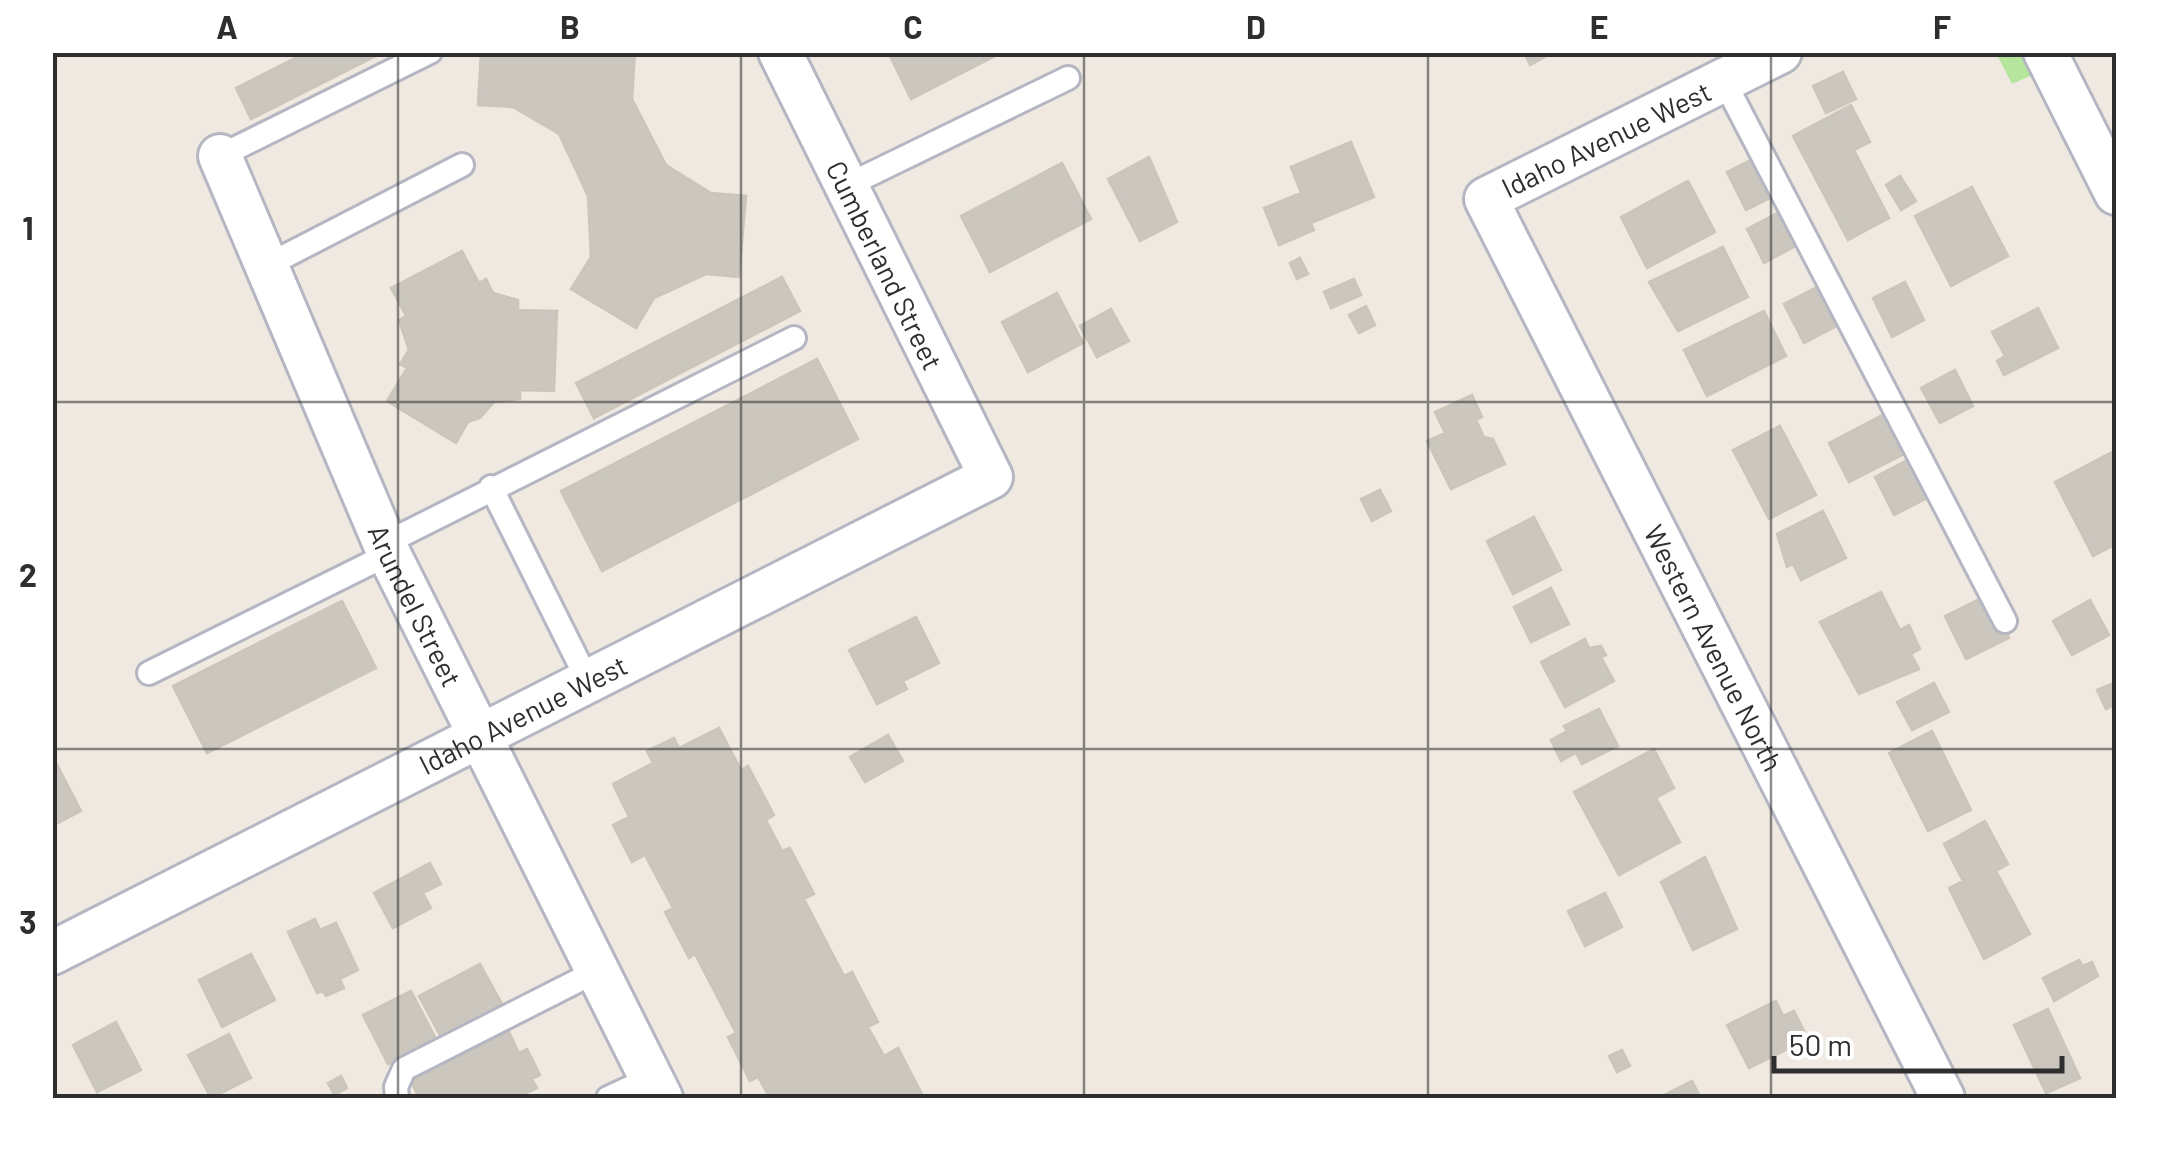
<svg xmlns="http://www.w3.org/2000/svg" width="2169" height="1151" viewBox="0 0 2169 1151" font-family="Barlow,sans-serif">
	<rect width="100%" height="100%" fill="#efe9e1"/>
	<!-- green -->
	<path fill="#b6e59e" d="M1996,53H2082L2012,84Z"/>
	<!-- building -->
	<path fill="#cbc7bf" stroke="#cbc5ba" stroke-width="2.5" d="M307,52H384L251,119L236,88Z
		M481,52H635L632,99L666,165L711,193L746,196L739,277L706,274L654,298L636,328L571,289L591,257L588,196L559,134L513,107L478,105Z
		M888,52H1003L911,99Z
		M1524,52H1554L1530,65Z
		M1843,72L1856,99L1826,113L1813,86Z
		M1851,105L1870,142L1854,150L1889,218L1848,240L1793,136Z
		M1351,142L1374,197L1311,223L1314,230L1279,245L1264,208L1301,193L1291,167Z
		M1759,156L1778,194L1746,210L1727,172Z
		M1149,157L1177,222L1140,241L1108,179Z
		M1062,163L1091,219L990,272L961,216Z
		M1900,176L1916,201L1901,210L1886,185Z
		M1688,181L1715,232L1647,268L1621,217Z
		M1972,187L2008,256L1951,286L1915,216Z
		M1783,210L1801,243L1764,263L1747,229Z
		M1723,247L1748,297L1678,331L1649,282Z
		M462,251L479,283L486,279L493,293L518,300V310L557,311L554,391L520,390V399L494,402L480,418L468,422L456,443L387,401L407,368L400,364L409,350L399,320L406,316L391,288Z
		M1300,258L1308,274L1297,279L1290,263Z
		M782,277L800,311L594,418L576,383Z
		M1354,279L1361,295L1331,308L1324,292Z
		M1905,282L1924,320L1892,337L1873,298Z
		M1825,283L1844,322L1804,343L1784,304Z
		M1057,293L1083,343L1028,372L1002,322Z
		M1366,306L1375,325L1359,333L1349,315Z
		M2038,308L2058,348L2004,375L1997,361L2005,356L1992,332Z
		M1111,309L1129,341L1097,357L1080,326Z
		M1764,311L1786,356L1707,396L1684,350Z
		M817,359L858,439L602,571L561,491Z
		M1955,370L1973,406L1940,423L1921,388Z
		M1472,395L1482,417L1476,420L1484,437L1493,439L1505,464L1451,489L1427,441L1445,433L1435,412Z
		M1892,410L1912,450L1849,482L1829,443Z
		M1780,426L1816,495L1769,519L1733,450Z
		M2114,451L2116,544L2093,556L2055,482Z
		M1917,455L1937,493L1894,515L1875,477Z
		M1380,490L1391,511L1372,521L1361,499Z
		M1823,511L1846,558L1801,580L1793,564L1787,567L1777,534Z
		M1534,517L1561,570L1513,594L1487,541Z
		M1551,588L1569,624L1531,642L1514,607Z
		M1881,592L1900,630L1909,625L1920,649L1911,654L1919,669L1859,694L1820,622Z
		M1988,595L2009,638L1966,659L1945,616Z
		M2090,600L2109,635L2072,655L2053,621Z
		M342,601L376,668L207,753L173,686Z
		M916,617L939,663L903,681L907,689L877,704L849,650Z
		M1585,639L1589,648L1601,646L1606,655L1601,657L1614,681L1565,707L1541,662Z
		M2116,682V704L2106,709L2097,690Z
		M1934,683L1949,712L1912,730L1897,702Z
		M1599,709L1618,746L1582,764L1576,753L1561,761L1551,740L1567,731L1564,726Z
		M719,728L741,770L748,766L774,815L766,820L782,851L790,848L814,894L804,899L844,976L852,972L878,1022L868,1027L884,1056L898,1048L924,1098H770L758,1077L750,1081L728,1037L736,1033L695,954L689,958L665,912L673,908L645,855L632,862L613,825L629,817L613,784L653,763L647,751L674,738L679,748Z
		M1932,731L1971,810L1928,831L1889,753Z
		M888,735L903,761L865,782L850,757Z
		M1654,749L1674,788L1656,798L1680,842L1619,875L1574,792Z
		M52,755L81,811L52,826Z
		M1985,821L2008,864L1996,871L2030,934L1984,959L1949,888L1963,881L1944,844Z
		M1705,857L1737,929L1693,950L1661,882Z
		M430,863L441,884L423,893L431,908L393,928L374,893Z
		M1605,893L1622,927L1585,946L1568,911Z
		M315,919L320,930L336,923L358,970L340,979L344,988L326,996L323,991L317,993L288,932Z
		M251,954L275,1000L222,1027L199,980Z
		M2079,960L2083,966L2092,962L2098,976L2054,1001L2043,978Z
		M480,964L502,1004L441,1037L419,996Z
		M411,991L436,1039L388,1064L363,1015Z
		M1776,1001L1783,1016L1794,1011L1808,1039L1749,1068L1727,1025Z
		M2048,1009L2080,1078L2046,1093L2014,1025Z
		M116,1022L141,1070L97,1092L73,1045Z
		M509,1032L519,1053L527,1049L540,1075L532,1079L537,1088L516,1098H419L411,1081Z
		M229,1034L251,1078L211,1098L188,1055Z
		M1622,1050L1630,1066L1617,1072L1609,1056Z
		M341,1076L347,1088L334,1095L328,1083Z
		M1692,1081L1701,1098H1658Z"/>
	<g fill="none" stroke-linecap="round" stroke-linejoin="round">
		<!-- service casing -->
		<g stroke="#b4b7c1" stroke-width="28">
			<path id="service" d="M1724,81L2005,621
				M220,156L430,52
				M846,186L1068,78
				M266,266L462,165
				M491,487L588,681
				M384,544L794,338
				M149,673L389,554
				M397,1098L396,1087L404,1069L597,971
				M608,1098L651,1078"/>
		</g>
		<!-- minor casing -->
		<g stroke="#b4b7c1" stroke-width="48">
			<g id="minor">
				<path id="s1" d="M1780,52L1486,199L1943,1098"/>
				<path d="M2045,52L2116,193"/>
				<path id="s2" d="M220,156L389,554L661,1098"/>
				<path id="s3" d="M52,953L991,477L780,52"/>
			</g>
		</g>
		<!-- service -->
		<use href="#service" stroke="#fff" stroke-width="22"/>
		<!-- minor -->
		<use href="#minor" stroke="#fff" stroke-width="42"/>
	</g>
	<!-- grid -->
	<path fill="none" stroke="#2e2e2e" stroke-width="2.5" stroke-opacity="0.55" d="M398,52V1098M741,52V1098M1084,52V1098M1428,52V1098M1771,52V1098M52,402H2116M52,749H2116"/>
	<g text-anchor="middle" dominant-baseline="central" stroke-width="8" stroke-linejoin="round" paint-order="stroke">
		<!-- street labels -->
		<g font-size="28" fill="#2e2e2e" stroke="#fff">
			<text transform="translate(1606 139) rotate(-26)">Idaho Avenue West</text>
			<text transform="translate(885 265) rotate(64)">Cumberland Street</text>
			<text stroke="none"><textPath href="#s2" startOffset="490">Arundel Street</textPath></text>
			<text stroke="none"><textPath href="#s1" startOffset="832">Western Avenue North</textPath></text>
			<text stroke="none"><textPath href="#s3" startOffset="528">Idaho Avenue West</textPath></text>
		</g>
	</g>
	<!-- border -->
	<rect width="2169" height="1151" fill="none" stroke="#ffffff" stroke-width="110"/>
	<!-- scale -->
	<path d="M1774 1056v15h288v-15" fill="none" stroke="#2e2e2e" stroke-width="5"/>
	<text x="1789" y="1056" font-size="30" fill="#2e2e2e" stroke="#ffffff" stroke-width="8" paint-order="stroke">50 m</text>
	<rect x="55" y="55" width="2059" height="1041" fill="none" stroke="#2e2e2e" stroke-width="4"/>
	<g font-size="32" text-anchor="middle" font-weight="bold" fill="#2e2e2e">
		<text x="227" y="39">A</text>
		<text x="570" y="39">B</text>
		<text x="913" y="39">C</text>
		<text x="1256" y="39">D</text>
		<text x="1599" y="39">E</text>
		<text x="1942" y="39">F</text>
		<text x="28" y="240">1</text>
		<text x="28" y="587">2</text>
		<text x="28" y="934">3</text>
	</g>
</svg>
